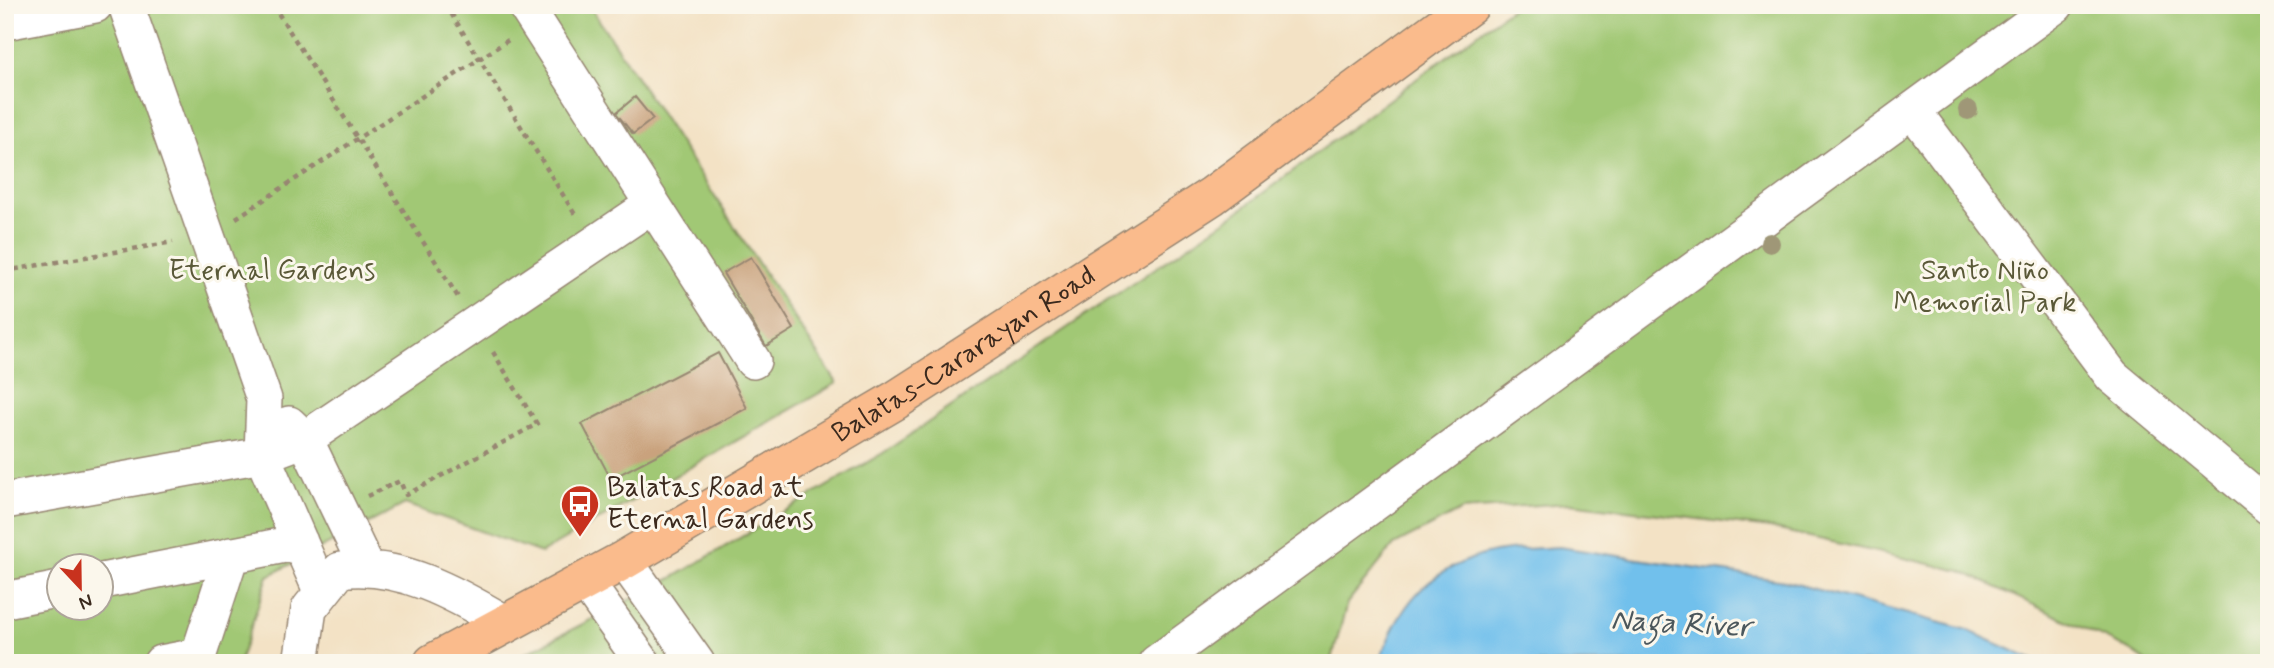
<svg xmlns="http://www.w3.org/2000/svg" width="2274" height="668" viewBox="0 0 2274 668" font-family="Mynerve,sans-serif">
	<rect width="100%" height="100%" fill="#fbf7ec"/>
	<filter id="ink" filterUnits="userSpaceOnUse"><feTurbulence type="fractalNoise" baseFrequency=".0143" numOctaves="2"/><feDisplacementMap in="SourceGraphic" scale="14" xChannelSelector="R" yChannelSelector="G"/><feConvolveMatrix kernelMatrix="1 2 1 2 8 2 1 2 1" color-interpolation-filters="sRGB"/></filter>
	<filter id="wash" filterUnits="userSpaceOnUse"><feTurbulence type="fractalNoise" baseFrequency=".00686" numOctaves="4" result="noise"/><feDisplacementMap in="SourceGraphic" scale="28" xChannelSelector="R" yChannelSelector="G"/><feGaussianBlur stdDeviation="1.57" result="paint"/><feColorMatrix in="noise" values="0 0 0 0 0 0 0 0 0 0 0 0 0 0 0 0 0 1.4 0 .05"/><feComposite in="paint" operator="in"/></filter>
	<g filter="url(#wash)">
		<rect width="100%" height="100%" fill="#f3e2c5"/>
		<!-- green -->
		<path fill="#a1c874" stroke="#6e7949" stroke-width="2" fill-rule="evenodd" d="M5,5H589L837,383L541,553L405,504L268,576L239,663H5ZM60,566H102V608H60Z
			M1516,5H2269V663H2149L2130,650L1961,571L1770,528L1570,503L1462,510L1394,545L1347,603L1331,663H507L672,578L883,453L1232,216Z"/>
		<!-- water -->
		<path fill="#71c0ec" stroke="#567585" stroke-width="2" d="M1559,547L1785,581L1967,630L2040,663H1379C1398,607 1425,572 1483,555C1506,548 1535,549 1559,547Z"/>
		<g id="blocks">
			<!-- building -->
			<path fill="#c9a27d" d="M635,97L653,119L633,134L616,113Z
				M751,257L794,329L766,346L723,273Z
				M718,353L747,408L611,479L582,424Z"/>
		</g>
	</g>
	<g filter="url(#ink)">
		<use href="#blocks" fill-opacity="0" stroke="#978672" stroke-width="2"/>
		<g fill="none" stroke-linecap="round" stroke-linejoin="round">
			<!-- minor casing -->
			<g stroke="#978672" stroke-width="38">
				<path id="minor" d="M126,5L264,399L262,455L321,591
					M525,5L753,361
					M5,22L95,5
					M1914,112L2112,376L2269,507
					M289,424L305,439L366,566
					M5,501L262,455L305,439L652,205
					M624,560L697,663
					M102,581L300,542
					M585,581L643,663
					M5,600L60,589
					M161,663L198,656
					M196,663L231,555
					M301,663L309,609L340,570C400,562 456,594 505,623
					M1156,663L2056,5"/>
			</g>
			<!-- major casing -->
			<g stroke="#978672" stroke-width="41">
				<g id="major">
					<path id="s1" d="M433,663L624,560L896,400L1212,196L1470,5"/>
				</g>
			</g>
			<!-- path -->
			<path stroke="#978672" stroke-width="4.5" stroke-dasharray="5 5" stroke-linecap="butt" d="M273,5L458,297
				M446,5L576,216
				M236,218L510,39
				M5,271L173,242
				M367,496L400,481L406,495L537,424L493,352"/>
			<!-- minor -->
			<use href="#minor" stroke="#fff" stroke-width="35"/>
			<!-- major -->
			<use href="#major" stroke="#fabb8c" stroke-width="38"/>
		</g>
		<!-- trees -->
		<g fill="#9f9777">
			<circle cx="1968" cy="110" r="10"/>
			<circle cx="1770" cy="243" r="10"/>
		</g>
	</g>
	<!-- icons -->
	<defs>
		<g id="bus-pin" transform="scale(2.0125)"><path d="M0 17L-7.5 6A9.5 9.5 0 1 1 7.5 6Z" fill="#c8321e" stroke="#fbf7ec"/><path d="M-5-6H5V4H4V6H2V4H-2V6H-4V4H-5ZM-3.5-4V0h7V-4ZM-3.5 1.2v1.5H-2V1.2ZM2 1.2v1.5H3.5V1.2Z" fill="#fff"/></g>
	</defs>
	<g fill-rule="evenodd">
		<use href="#bus-pin" x="580" y="504"/>
	</g>
	<g text-anchor="middle" dominant-baseline="central" stroke-width="6" stroke-linejoin="round" paint-order="stroke">
		<!-- park labels -->
		<g font-size="28" fill="#5a5938" stroke="#fbf7ec">
			<text x="272" y="271">Eternal Gardens</text>
			<text x="1985" y="271">Santo Niño<tspan x="1985" dy="32">Memorial Park</tspan></text>
		</g>
		<!-- street labels -->
		<g font-size="28" fill="#3b2a1e" stroke="#fbf7ec">
			<text stroke="none"><textPath href="#s1" startOffset="614">Balatas-Cararayan Road</textPath></text>
		</g>
		<!-- poi labels -->
		<g font-size="28" fill="#3b2a1e" stroke="#fbf7ec" text-anchor="start">
			<text x="607" y="488">Balatas Road at<tspan x="607" dy="32">Eternal Gardens</tspan></text>
		</g>
		<!-- water labels -->
		<g font-size="30" font-style="italic" fill="#4b575c" stroke="#fbf7ec">
			<text transform="translate(1681 624) rotate(3)">Naga River</text>
		</g>
	</g>
	<!-- margin -->
	<rect width="2274" height="668" fill="none" stroke="#fbf7ec" stroke-width="28"/>
	<!-- north arrow -->
	<g transform="translate(80 587) rotate(158)"><circle r="33" fill="#fbf7ec" stroke="#aea59a" stroke-width="2"/>
	<path d="M0-5L12 26L0 18L-12 26Z" fill="#c8321e"/>
	<text y="-10" font-size="19" font-weight="bold" text-anchor="middle" fill="#3b2a1e">N</text>
	</g>
</svg>
